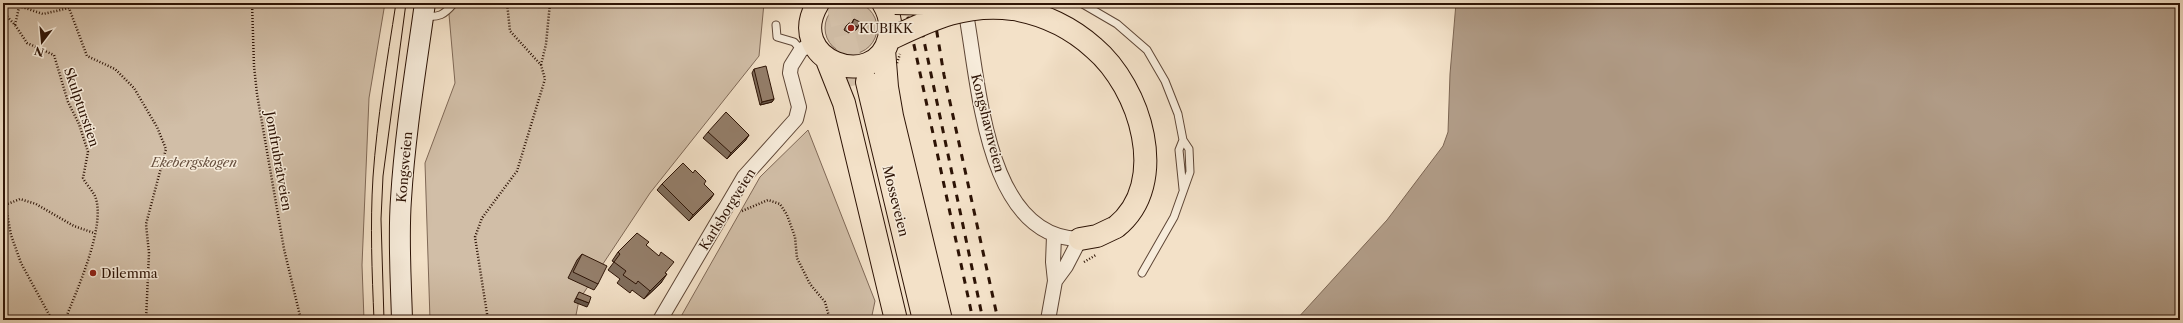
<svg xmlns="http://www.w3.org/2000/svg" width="2183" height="323" viewBox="0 0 2183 323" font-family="'Libre Caslon Text',serif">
	<rect width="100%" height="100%" fill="#f3e1c8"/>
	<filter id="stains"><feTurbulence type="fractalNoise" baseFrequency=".005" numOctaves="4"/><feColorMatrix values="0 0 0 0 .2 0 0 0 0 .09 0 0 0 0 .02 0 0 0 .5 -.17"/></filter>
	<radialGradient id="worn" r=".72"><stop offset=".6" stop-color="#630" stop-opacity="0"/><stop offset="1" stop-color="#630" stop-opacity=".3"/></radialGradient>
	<!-- green -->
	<path fill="#d1bea7" stroke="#7f6856" d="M825 28a26 26 0 1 1 52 0a26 26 0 1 1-52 0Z
		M3,3H385L369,98L362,265L364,320H3Z
		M448,3H764L759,56L650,193L579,300L575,320H430L425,163L455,83Z
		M808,130L875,301L871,320H679L760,177Z"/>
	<!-- water -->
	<path fill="#b09b86" stroke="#7c6552" d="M1456,3H2180V320H1296L1387,220L1443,146L1448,132L1450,74Z"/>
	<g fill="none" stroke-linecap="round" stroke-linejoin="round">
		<!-- highway-tunnel -->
		<path stroke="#d5c2ab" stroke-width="22" stroke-dasharray="22 11" stroke-linecap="butt" d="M837,3L856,85"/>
		<!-- lane casing -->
		<g stroke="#5e4636" stroke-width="9">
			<path id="lane" d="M1081,3L1117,24L1147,50L1165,81L1178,114L1183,140L1189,149L1190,172L1174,217L1142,273
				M423,16C439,18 444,15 454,3
				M776,25L777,37L794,42L801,50
				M1183,140L1179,150L1183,189"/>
		</g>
		<!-- street casing -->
		<g stroke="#5e4636" stroke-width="16">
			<path id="street" d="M964,3C979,73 982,238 1080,239L1066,266L1055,281
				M660,320L744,177L796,119L799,107L790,73L791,66L801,50L813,43
				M1048,320L1055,281L1053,262L1054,236"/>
		</g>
		<!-- secondary casing -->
		<g stroke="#2d1305" stroke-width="22">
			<path id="secondary" d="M402,320C401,280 398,239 401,199C405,133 416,68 425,3"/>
		</g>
		<!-- highway casing -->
		<g stroke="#2d1305" stroke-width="24">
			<path id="highway" d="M818,3C783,61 876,93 889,38C892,25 890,14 883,3
				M884,50L887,87L892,116L941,320
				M827,60L844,103L896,320
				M867,82L924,320
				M1080,239L1097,236L1116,227"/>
		</g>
		<!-- path -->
		<path stroke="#2d1305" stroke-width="2.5" stroke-dasharray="1 2" stroke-linecap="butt" d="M252,3L254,66L257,94L284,249L301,320
			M19,6L43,14L69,8L87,56L115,69L134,88L157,127L166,149L146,224L149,253L146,320
			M3,12L15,25L27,43L54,55L68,102L79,124L88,152L83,178C86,184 92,190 95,196C107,225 76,292 65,320
			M15,25L20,3
			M541,65L546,44L550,3
			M3,192L11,235L21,263L52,320
			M5,205L20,199L36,204L74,226L94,233
			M742,211L768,200L780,204L787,215L795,237L797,258L810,284L825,302L830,320
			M1084,262L1096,255
			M488,320L475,237L482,218L517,171L545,79L541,65L510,31L507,3"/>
		<!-- lane -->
		<use href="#lane" stroke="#f7ecdb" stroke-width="7"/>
		<!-- street -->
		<use href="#street" stroke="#f7ecdb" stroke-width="14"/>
		<!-- secondary -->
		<use href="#secondary" stroke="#f7ecdb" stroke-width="20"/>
		<!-- highway -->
		<use href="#highway" stroke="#f3e1c8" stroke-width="22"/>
		<!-- tram -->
		<path stroke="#2d1305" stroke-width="1" d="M374,320C372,272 370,225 373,177C377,119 387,61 396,3
			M384,320L381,219L383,176L406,3"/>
		<!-- rail -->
		<path stroke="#2d1305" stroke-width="3" stroke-dasharray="7 7" stroke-linecap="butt" d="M905,3L973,320
			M916,3L983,320
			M932,3L944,75L998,320"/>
		<!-- highway-bridge casing -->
		<g stroke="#2d1305" stroke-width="24" stroke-linecap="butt">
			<path id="highway-bridge" d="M895,3L934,4L958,10
				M892,38C934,18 966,3 1013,9C1043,14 1072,28 1094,48C1140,87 1171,183 1116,227"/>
		</g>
		<!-- path-bridge -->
		<path stroke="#2d1305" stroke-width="2.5" stroke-dasharray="1 2" stroke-linecap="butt" d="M897,63L900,54"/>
		<!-- highway-bridge -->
		<use href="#highway-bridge" stroke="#f3e1c8" stroke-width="22"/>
	</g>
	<!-- wall -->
	<path fill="#7f6c5b" stroke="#2d1305" d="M854,19L858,27L856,30L852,29L849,33L844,30L846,26L849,23L851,24Z
		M754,69L774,99L772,102L760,105L752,73Z
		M708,132L749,135L745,141L727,159L703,138Z
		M662,184H704L710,200L689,221L657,190Z
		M646,245L665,273L661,283L644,299L632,290L630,293L617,283L620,279L608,270L614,262L612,261L618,252Z
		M582,254L598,284L594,290L568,278L577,260Z"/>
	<!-- shaded-wall -->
	<path fill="#68584a" stroke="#2d1305" d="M853,25L858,27L856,30L851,28Z
		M774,99L772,102L760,105L762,102Z
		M749,135L745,141L727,159L731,153Z
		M714,194L710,200L689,221L693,215Z
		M667,274L661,283L644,299L650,291Z
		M576,298L589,303L587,307L574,302Z"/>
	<!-- building -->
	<path fill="#947e6a" stroke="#2d1305" d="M854,19L860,22L858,27L853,25L852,29L847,27L849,23L852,24Z
		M766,66L774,99L762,102L754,69Z
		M726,112L749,135L731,153L708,132Z
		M683,163L693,173L695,170L706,181L704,184L714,194L693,215L662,184Z
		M637,233L649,242L646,245L659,256L661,252L674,262L665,273L667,274L650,291L638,281L636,284L623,275L626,271L614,262L620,254L618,252Z
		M582,254L607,266L598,284L573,272Z
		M579,292L591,297L589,303L576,298Z"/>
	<!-- markers -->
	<g fill="#8f2418" stroke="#f7ecdb" stroke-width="1.5">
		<circle cx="851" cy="28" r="4"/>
		<circle cx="93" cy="273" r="4"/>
	</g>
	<g text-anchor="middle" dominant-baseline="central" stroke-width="3" stroke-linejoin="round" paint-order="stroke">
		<!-- poi labels -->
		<g font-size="13" fill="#2d1305" stroke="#f7ecdb" text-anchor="start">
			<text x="859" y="28">KUBIKK</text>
			<text x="101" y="273">Dilemma</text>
		</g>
		<!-- street labels -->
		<g font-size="13" fill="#2d1305" stroke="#f7ecdb">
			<text transform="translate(82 107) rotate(71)">Skulpturstien</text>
			<text transform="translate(988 123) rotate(76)">Kongshavnveien</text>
			<text transform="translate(279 161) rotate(80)">Jomfrubråtveien</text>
			<text transform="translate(404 167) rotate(-85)">Kongsveien</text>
			<text transform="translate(896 201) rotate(76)">Mosseveien</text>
			<text transform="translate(727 209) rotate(-58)">Karlsborgveien</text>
		</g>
		<!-- park labels -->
		<g font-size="13" font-style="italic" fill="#664f3e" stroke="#f7ecdb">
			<text x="194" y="162">Ekebergskogen</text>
		</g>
	</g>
	<!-- margin -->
	<rect width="2183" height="323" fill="none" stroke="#f3e1c8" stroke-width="16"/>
	<rect x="4" y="4" width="2175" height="315" fill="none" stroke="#2d1305" stroke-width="2"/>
	<rect x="8" y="8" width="2167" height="307" fill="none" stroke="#2d1305"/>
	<!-- north arrow -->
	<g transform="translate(42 42) rotate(196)" stroke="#f7ecdb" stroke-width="3" paint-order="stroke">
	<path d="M0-3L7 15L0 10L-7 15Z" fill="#2d1305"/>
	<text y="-6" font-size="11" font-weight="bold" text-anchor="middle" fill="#2d1305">N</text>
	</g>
	<rect width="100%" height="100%" filter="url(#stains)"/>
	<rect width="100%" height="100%" fill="url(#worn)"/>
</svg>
